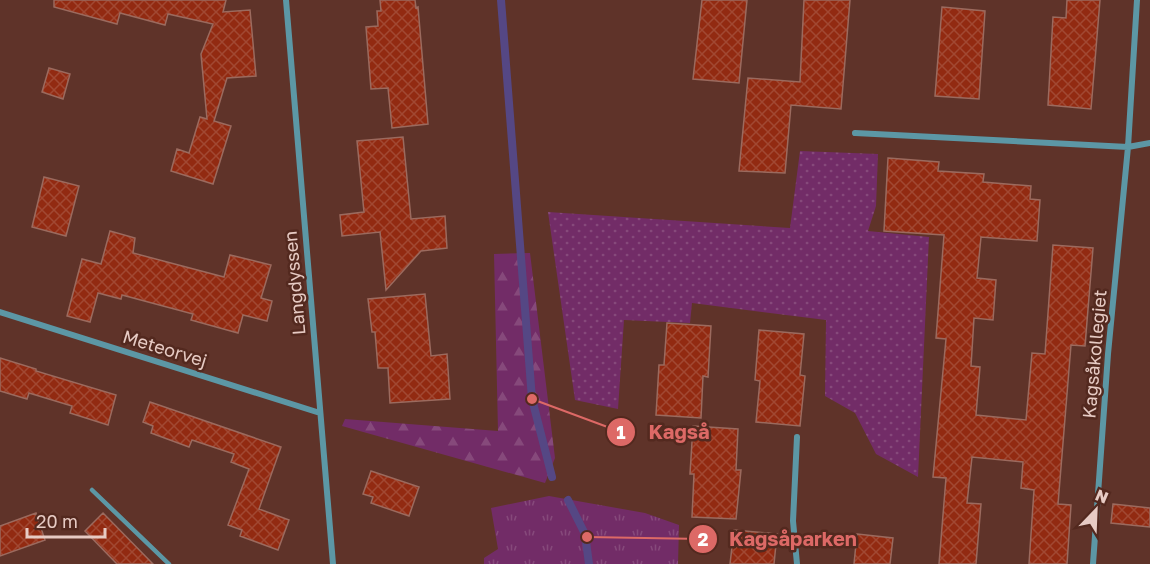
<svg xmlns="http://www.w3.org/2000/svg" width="1150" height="564" viewBox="0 0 1150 564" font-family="'Golos Text',sans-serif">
	<defs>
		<pattern id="grass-dots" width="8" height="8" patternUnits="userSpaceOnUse" patternTransform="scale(1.5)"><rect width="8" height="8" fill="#722c67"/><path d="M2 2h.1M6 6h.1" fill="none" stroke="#86497b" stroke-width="1.8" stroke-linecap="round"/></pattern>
		<pattern id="forest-firs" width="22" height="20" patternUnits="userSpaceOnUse" patternTransform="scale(1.5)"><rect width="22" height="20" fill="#722c67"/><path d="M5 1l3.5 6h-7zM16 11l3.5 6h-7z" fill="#86497b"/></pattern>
		<pattern id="park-tufts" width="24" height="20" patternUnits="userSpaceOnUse" patternTransform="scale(1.5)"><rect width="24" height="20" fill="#722c67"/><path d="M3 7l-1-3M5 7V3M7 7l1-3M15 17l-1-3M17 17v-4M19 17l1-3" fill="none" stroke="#86497b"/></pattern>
		<pattern id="building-cross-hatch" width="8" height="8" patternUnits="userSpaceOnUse" patternTransform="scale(1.5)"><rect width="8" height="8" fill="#922a11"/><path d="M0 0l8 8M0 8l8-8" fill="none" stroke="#a14832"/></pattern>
	</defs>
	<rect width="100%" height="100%" fill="#5f3329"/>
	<!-- grass -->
	<path fill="url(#grass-dots)" d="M800,151L878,154L876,206L868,231L929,237L918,477L876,454L855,413L825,396L826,320L692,303L690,323L624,320L618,409L575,400L548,212L790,228Z"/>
	<!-- forest -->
	<path fill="url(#forest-firs)" d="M530,253L555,458L545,483L342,426L345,419L498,431L494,254Z"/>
	<!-- park -->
	<path fill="url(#park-tufts)" d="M549,496L645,513L679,525L678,564H484V558L498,549L491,508Z"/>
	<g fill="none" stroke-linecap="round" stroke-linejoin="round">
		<!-- stream -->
		<path stroke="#554784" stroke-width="8" d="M501,0L532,399L552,477
			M568,500L585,534L589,564"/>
	</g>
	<!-- building -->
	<path fill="url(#building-cross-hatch)" stroke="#9b6a5e" stroke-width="1.5" d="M54,0H226L223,12L250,10L256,76L227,78L214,121L231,126L213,184L171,171L177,149L189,153L200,117L207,119L201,54L213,24L168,14L165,25L120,13L117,24L54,7Z
		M380,0H415L416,8L418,7L428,124L392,128L388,88L371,89L366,27L378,26L377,11H381Z
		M702,0H747L739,83L693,79Z
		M804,0H850L841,109L791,105L785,173L739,171L748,78L800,82Z
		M1067,0H1100L1091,109L1048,105L1053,17L1066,18Z
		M942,7L985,11L979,99L935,96Z
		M49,68L70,74L63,99L42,92Z
		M403,137L411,219L445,216L447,248L421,251L386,290L380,232L342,236L340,215L364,212L357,141Z
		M888,158L939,162L938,171L984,174L983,182L1031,186L1030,199L1040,200L1037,241L981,237L977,278L996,280L993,320L974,318L971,366L980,367L976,415L1026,420L1032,353L1045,354L1053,245L1093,248L1085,346L1071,345L1058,504L1071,505L1067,564H1029L1034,490L1021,488L1023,462L972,457L967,503L981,504L976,564H939L946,478L933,477L946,339L936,338L944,235L884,231Z
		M44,177L79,186L66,236L32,227Z
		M110,231L135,238L133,253L224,277L230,255L271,265L261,298L272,301L267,321L243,315L238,333L191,320L193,314L122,295L121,299L98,293L90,322L67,316L82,259L101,264Z
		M425,294L431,356L447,354L450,399L390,403L388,368H378L375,332H372L368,299Z
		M667,323L711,326L708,377L703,376L701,418L656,415L659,365H664Z
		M759,330L804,334L800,375L805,376L800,426L756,422L760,381L755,380Z
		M0,358L36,369V371L116,395L108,425L70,413L72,406L29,393L27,399L0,391Z
		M150,402L281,447L259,509L289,520L278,550L240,536L242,530L228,525L249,469L231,462L234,454L192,440L189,447L151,433L153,426L143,422Z
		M693,426L738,429L736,470H741L736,519L692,517L694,474H690Z
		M371,471L419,487L409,516L371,503L373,497L363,494Z
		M1113,504L1150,508V527L1111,523Z
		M36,513L45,540L0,556V526Z
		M103,513L153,564H117L85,531Z
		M734,530L777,534L774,564H730Z
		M857,534L893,538L890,564H854Z"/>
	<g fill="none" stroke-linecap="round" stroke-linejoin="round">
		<!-- lane -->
		<path stroke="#5c97a5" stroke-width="4.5" d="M92,490L169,564"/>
		<!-- street -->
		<path stroke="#5c97a5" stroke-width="6" d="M286,0L333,564
			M855,133L1128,147L1150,143
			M0,312L320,413
			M797,564L793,521L797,437
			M1093,564L1108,354L1128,147L1137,0"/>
	</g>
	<g text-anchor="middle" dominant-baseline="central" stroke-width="5" stroke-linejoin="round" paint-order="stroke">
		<!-- street labels -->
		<g font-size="18" fill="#e7cbc4" stroke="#53291f">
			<text transform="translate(294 283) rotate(-95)">Langdyssen</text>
			<text transform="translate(165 348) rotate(17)">Meteorvej</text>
			<text transform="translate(1094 354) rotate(-85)">Kagsåkollegiet</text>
		</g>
	</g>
	<!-- callouts -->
	<path fill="none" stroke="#dd6966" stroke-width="2" d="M532 399L621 432M587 537L703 539"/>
	<g fill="#dd6966" stroke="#53291f" stroke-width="2">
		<circle cx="532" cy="399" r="6"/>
		<circle cx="587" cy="537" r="6"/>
		<circle cx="621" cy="432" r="15"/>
		<circle cx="703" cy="539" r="15"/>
	</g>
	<g font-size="18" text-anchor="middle" font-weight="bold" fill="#fff">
		<text x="621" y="439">1</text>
		<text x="703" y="546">2</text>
	</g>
	<g font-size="20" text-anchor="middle" font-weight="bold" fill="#dd6966" stroke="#53291f" stroke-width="5" stroke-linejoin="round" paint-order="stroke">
		<text x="679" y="439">Kagså</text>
		<text x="793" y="546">Kagsåparken</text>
	</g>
	<!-- north arrow -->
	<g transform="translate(1096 510) rotate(23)" stroke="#53291f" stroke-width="4.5" paint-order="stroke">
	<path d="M0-4.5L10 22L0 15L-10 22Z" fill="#e7cbc4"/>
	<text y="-9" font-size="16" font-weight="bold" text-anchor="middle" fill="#e7cbc4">N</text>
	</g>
	<!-- scale -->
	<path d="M27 528v9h78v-9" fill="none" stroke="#e7cbc4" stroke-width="3"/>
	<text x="36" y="528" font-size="18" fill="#e7cbc4" stroke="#53291f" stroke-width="4.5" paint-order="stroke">20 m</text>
</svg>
